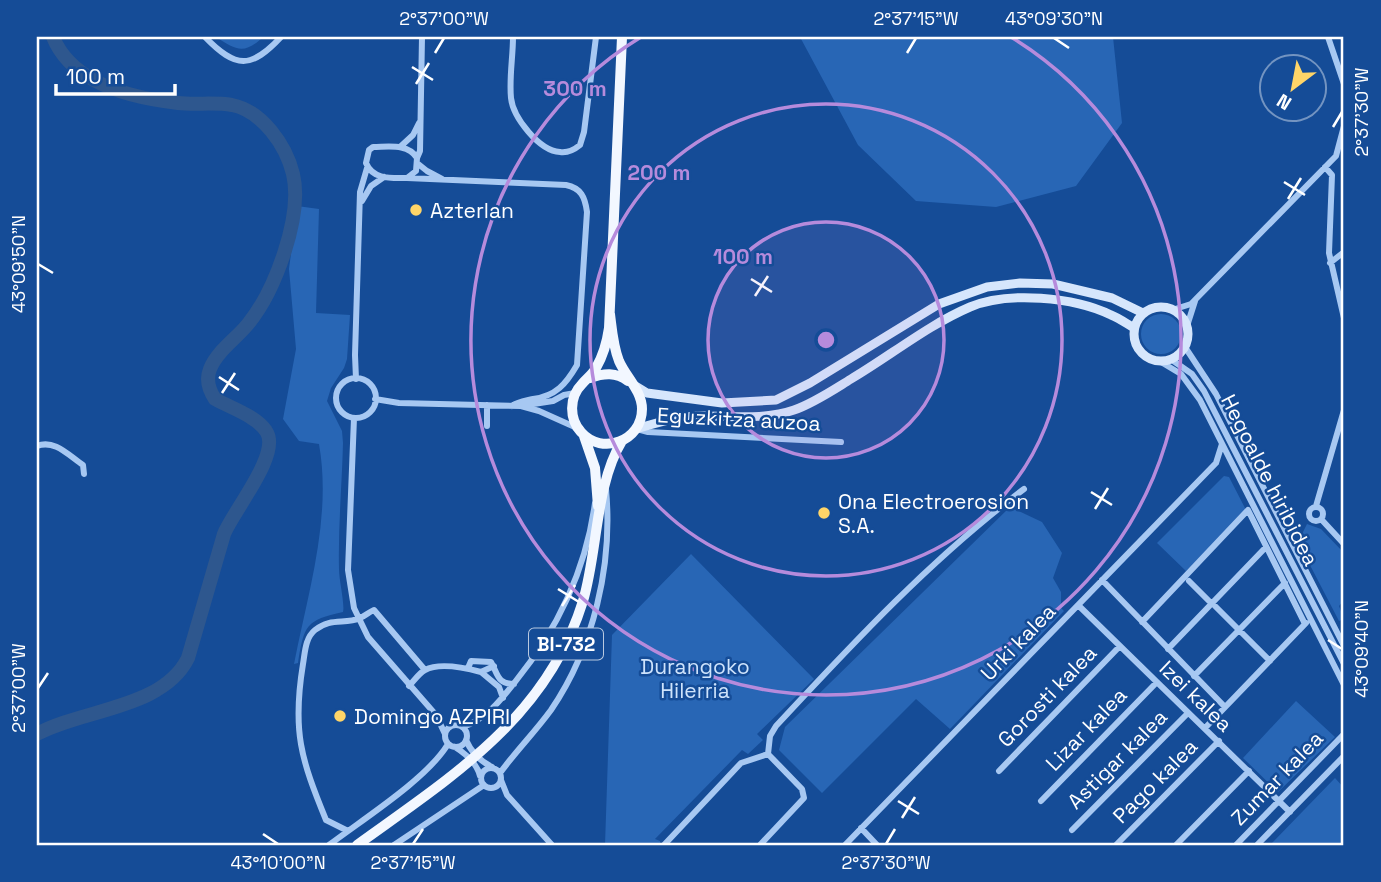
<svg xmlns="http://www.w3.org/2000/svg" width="1381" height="882" viewBox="0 0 1381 882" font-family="'Space Grotesk',sans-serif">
	<rect width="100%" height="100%" fill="#154c97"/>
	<!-- green -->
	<path fill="#2866b5" d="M216,37H263C244,55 236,50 216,37Z
		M800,37H1113L1122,123L1076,186L996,207L916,201L858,145Z
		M297,206L319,209L316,313L350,315L347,359L344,368L331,388L327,401L342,431L343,443C342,484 338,527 339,569C339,580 345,605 343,612C306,620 304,625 298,663L294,664C308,592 332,518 319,444L299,441L283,419L296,349L289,269Z
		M1141 334a20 20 0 1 1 40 0a20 20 0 1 1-40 0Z
		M1224,476L1229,477L1246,510L1186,571L1157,543Z
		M1010,507L1042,522L1062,553L1053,578L1061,592V608L1064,611L950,729L916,699L822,793L779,750L785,727Z
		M1307,524L1321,529L1344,553V600L1339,606L1344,619L1339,621L1298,542Z
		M691,554L814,679L757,734L763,740L748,754L742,750L655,839L660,841V845H605L612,635Z
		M1296,701L1335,737L1278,792L1243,758Z
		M1335,778L1344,788V845H1273L1272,843Z"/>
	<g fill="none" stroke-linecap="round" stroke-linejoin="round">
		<!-- river -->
		<path stroke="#2e578e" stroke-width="14" d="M37,734C82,709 163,709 188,658L224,534C233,511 282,453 266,431C256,416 231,408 215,399C209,390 206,379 210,369C217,351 236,339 248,324C275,291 303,216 293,174C286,145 262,111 232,105C214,102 196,105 178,103C132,98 72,84 53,37"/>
		<!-- minor -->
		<path stroke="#a7c8f2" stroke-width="6" d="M205,37C236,69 251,69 281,37
			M513,37C513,57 509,78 511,98C513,117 539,151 560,152C567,153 574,150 580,145L584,132L596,37
			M1328,37L1344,84
			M373,147C388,147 408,143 417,158L416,171L407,178C391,178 373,180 366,163L369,150Z
			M400,147L413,135L419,123
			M417,158L420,151L422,37
			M417,163L427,171L442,179
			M1325,167L1332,175L1329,253L1344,318
			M407,178L566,185C581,188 585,197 587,212L577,365C566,384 556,396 533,399C525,401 519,401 512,406
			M362,201L371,186L384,177
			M1330,263L1344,252
			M1172,310L1191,304L1336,156L1344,126
			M1187,326L1195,301
			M1185,347L1216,394L1344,646
			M1172,360L1192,374L1204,391L1344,664
			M1161,362L1181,374L1200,400L1344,685
			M336 398a20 20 0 1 1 40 0a20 20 0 1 1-40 0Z
			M356,379L355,355L360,192L367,168
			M375,399L399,403L521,406L539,411L577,428
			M527,405L553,401L564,395L575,393
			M354,418L348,570L354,608L368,637L436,715L445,734
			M487,426V405
			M637,429L648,432L841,442
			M37,446C55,439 69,456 83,465L84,474
			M1316,506L1344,410
			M1309 514a7 7 0 1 1 14 0a7 7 0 1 1-14 0Z
			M1321,519L1344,544
			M1102,580L1225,707
			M1189,581L1212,604
			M1078,605L1290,812
			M1215,606L1239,630
			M1142,622L1248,510L1305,624
			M1242,633L1270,661
			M1168,649L1266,547
			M468,668L471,661L491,662C498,674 497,684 514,684
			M481,672L499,687L503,698
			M1194,676L1285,583
			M409,686C414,681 419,673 425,670C440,662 466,668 481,672L494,666
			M445 736a11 11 0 1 1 22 0a11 11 0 1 1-22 0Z
			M463,727C486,719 500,701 515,682C557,630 586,569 595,503
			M1205,728L1306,623
			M466,740C471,752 480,761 492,767
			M455,747C466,754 477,763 480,776
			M768,754L770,736L776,726C854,642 932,558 1024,489
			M481 778a10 10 0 1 1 20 0a10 10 0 1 1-20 0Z
			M999,771L1120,646
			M500,773C516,751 535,732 551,710C594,647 613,564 606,489
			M501,780L507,795L552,845
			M1041,801L1157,682
			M861,828L877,845
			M1072,830L1188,713
			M348,831L326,820C301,759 292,731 303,664C305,653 305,638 315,630C331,617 345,625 360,618C365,616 369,612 374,610L425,670
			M329,845C363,819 427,779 448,744
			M394,845L484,785
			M664,845L741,763L768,754L802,789L804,798L760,845
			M845,845L1216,463L1222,444
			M1116,845L1219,741
			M1176,845L1249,771
			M1236,845L1344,734
			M1257,845L1344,756"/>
		<!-- secondary -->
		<path stroke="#d6e6fc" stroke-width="9" d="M1134 334a27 27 0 1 1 54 0a27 27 0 1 1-54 0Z
			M634,385L647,393L722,403L776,400L810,383L939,304L987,287L1020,283L1053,284L1112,298L1143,313
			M636,429C659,422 680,416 704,416C734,416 765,420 794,410C814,403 833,390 851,379C890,356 928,325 970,307C1008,291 1074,297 1111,315C1119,318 1127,324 1134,328"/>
		<!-- primary -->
		<path stroke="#f2f7ff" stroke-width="10" d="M610,314C612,330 613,346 619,361C626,377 642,391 642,409C642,441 602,456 581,432C569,419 569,397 582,384C587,378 592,375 596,368C603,356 607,342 609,328L622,37
			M590,378C604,373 616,372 628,381
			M584,436L595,468L598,506
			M357,845C451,777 547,718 583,601C598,551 595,485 622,441"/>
	</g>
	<!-- ticks -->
	<path fill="none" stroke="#fff" stroke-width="2.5" d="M1054,38L1069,48M435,53L444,38M907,53L916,38M412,67L433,80M416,84L429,63M1333,127L1342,112M1284,182L1305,195M1288,199L1301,178M38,264L53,273M751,279L772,292M755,296L768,276M219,377L239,390M222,393L235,373M1091,492L1112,505M1095,509L1108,488M558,589L579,602M562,606L575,585M1328,640L1342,649M38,688L48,673M898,801L919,814M902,818L915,797M263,834L278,844M413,844L423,829M886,844L895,829"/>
	<!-- distance rings -->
	<circle cx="826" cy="340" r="118" fill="#b68bdc" fill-opacity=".12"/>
	<g fill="none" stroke="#b68bdc" stroke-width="3.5">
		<circle cx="826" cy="340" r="118"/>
		<circle cx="826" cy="340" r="236"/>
		<path d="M1011 37A355 355 0 1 1 641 37"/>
	</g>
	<!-- markers -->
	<g fill="#ffd568" stroke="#154c97" stroke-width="2.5">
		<circle cx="416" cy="210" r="7"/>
		<circle cx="824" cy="513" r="7"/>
		<circle cx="340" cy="716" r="7"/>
	</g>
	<g text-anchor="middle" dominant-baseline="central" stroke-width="5" stroke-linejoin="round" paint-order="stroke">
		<!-- shield labels -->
		<rect fill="#154c97" stroke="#b9c9e0" stroke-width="2" x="529" y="628.5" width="74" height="31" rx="5"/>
		<g font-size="19" font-weight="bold" fill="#fff">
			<text x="566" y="644">BI-732</text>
		</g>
		<!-- poi labels -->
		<g font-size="21" fill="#fff" stroke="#154c97" text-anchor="start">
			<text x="430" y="210">Azterlan</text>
			<text x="838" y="501">Ona Electroerosion<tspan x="838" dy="24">S.A.</tspan></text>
			<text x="354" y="716">Domingo AZPIRI</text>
		</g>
		<!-- street labels -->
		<g font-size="21" fill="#fff" stroke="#154c97">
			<text transform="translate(739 419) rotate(3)">Eguzkitza auzoa</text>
			<text transform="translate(1270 480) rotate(63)">Hegoalde hiribidea</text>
			<text transform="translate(1018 642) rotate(-46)">Urki kalea</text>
			<text transform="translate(1047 696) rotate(-46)">Gorosti kalea</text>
			<text transform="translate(1196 696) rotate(44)">Izei kalea</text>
			<text transform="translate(1086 729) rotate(-46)">Lizar kalea</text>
			<text transform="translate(1117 759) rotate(-45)">Astigar kalea</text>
			<text transform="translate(1277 778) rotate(-46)">Zumar kalea</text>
			<text transform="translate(1155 781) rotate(-45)">Pago kalea</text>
		</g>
		<!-- park labels -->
		<g font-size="21" fill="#cee3fc" stroke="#154c97">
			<text x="695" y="666">Durangoko<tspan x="695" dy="24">Hilerria</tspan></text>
		</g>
	</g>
	<circle cx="826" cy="340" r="10" fill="#b68bdc" stroke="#154c97" stroke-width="3.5"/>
	<g font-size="21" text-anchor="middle" font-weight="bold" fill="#b68bdc" stroke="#154c97" stroke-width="5" stroke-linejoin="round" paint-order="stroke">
		<text x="575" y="96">300 m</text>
		<text x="659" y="180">200 m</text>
		<text x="743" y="264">100 m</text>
	</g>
	<!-- border -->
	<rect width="1381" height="882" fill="none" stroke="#154c97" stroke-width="77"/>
	<!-- north arrow -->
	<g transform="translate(1293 88) rotate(212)"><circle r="33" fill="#154c97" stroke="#7394c1" stroke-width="2"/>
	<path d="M0-5L12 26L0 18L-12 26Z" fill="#ffd568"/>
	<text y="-10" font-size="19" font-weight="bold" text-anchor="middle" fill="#ffffff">N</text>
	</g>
	<!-- scale -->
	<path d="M56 84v10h119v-10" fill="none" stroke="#ffffff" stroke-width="3.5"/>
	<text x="66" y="84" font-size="21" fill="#ffffff" stroke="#154c97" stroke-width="5" paint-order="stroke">100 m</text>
	<rect x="38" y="38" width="1304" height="806" fill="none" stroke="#fff" stroke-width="2.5"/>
	<g font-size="18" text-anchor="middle" fill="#fff">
		<text x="444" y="25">2°37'00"W</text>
		<text x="916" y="25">2°37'15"W</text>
		<text x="1054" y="25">43°09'30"N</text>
		<text transform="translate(1362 112) rotate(-90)" y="6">2°37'30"W</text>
		<text transform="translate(19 264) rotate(-90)" y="6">43°09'50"N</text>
		<text transform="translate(1362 649) rotate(-90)" y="6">43°09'40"N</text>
		<text transform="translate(19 688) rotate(-90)" y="6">2°37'00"W</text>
		<text x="278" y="869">43°10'00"N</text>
		<text x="413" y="869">2°37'15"W</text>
		<text x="886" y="869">2°37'30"W</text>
	</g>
</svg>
